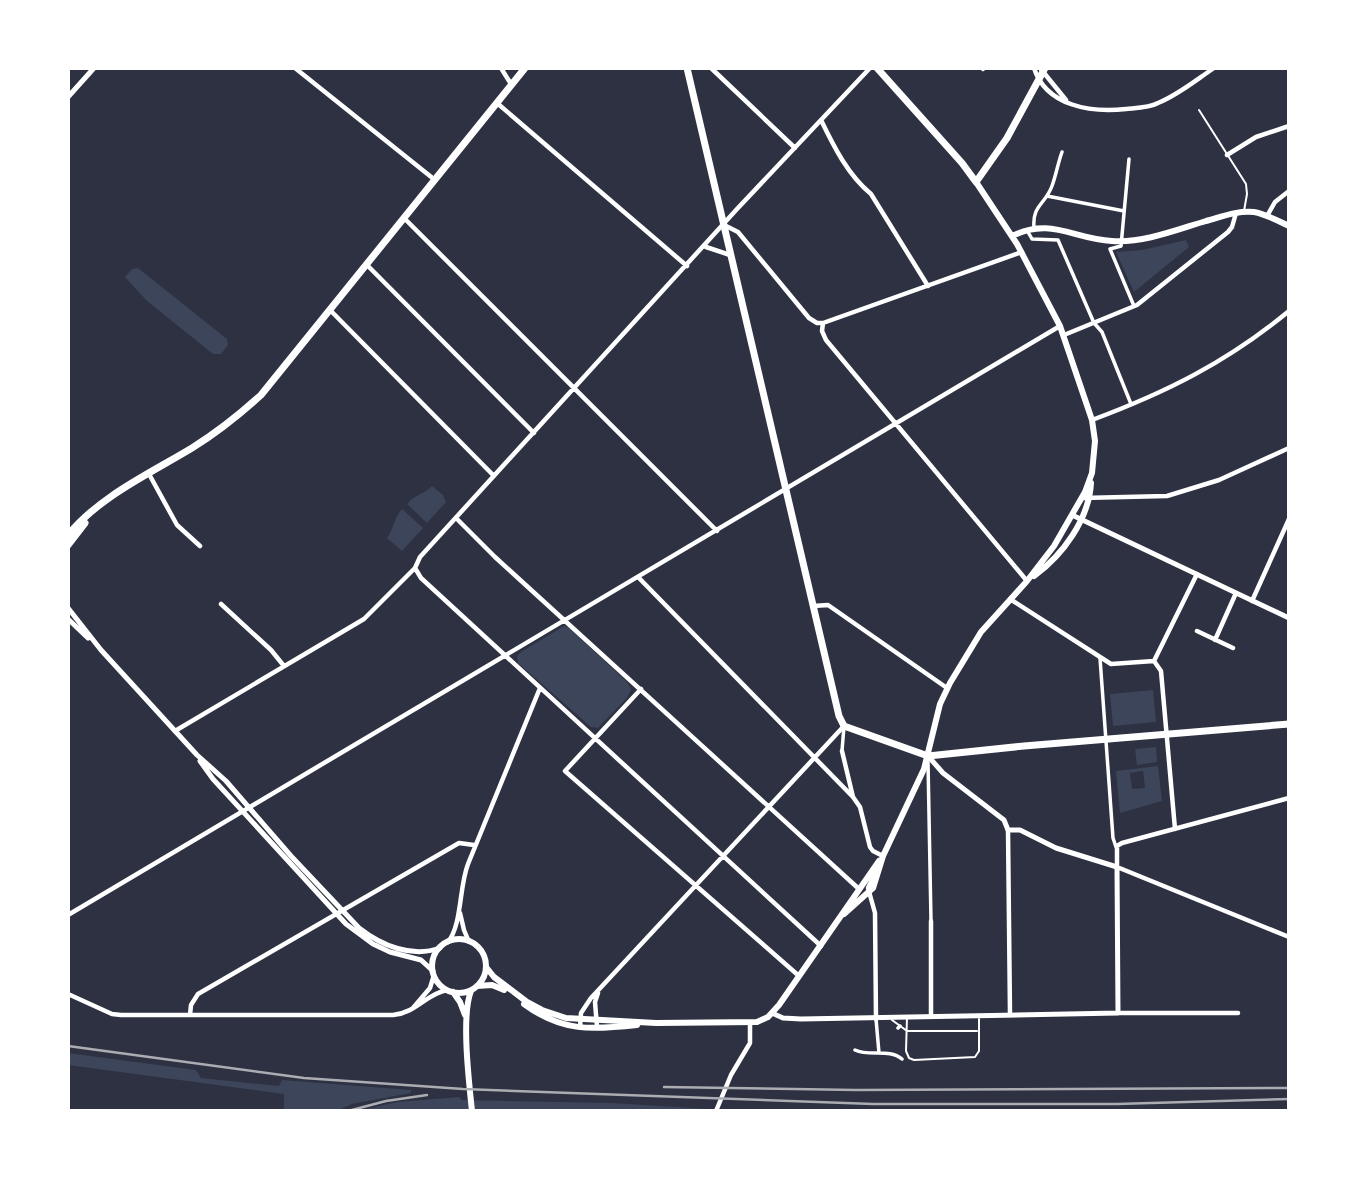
<svg xmlns="http://www.w3.org/2000/svg" width="1357" height="1179" viewBox="0 0 1357 1179" font-family="Barlow,sans-serif">
	<rect width="100%" height="100%" fill="#2d3142"/>
	<!-- green -->
	<path fill="#3c4559" fill-rule="evenodd" d="M1186,240L1189,247L1134,292L1116,252L1142,250Z
		M138,268L227,339L228,345L221,354H213L147,301L125,277L132,269Z
		M432,486L443,495L446,502L427,523L407,504C414,495 424,494 432,486Z
		M402,509L423,528L402,551L387,538C394,529 394,517 402,509Z
		M564,626L568,627L627,682L631,689L627,698L598,728L591,727L518,663L517,656L521,652Z
		M1153,690L1156,722L1113,726L1110,694Z
		M1156,747L1157,762L1137,765L1135,749Z
		M1158,766L1162,801L1120,813L1116,771ZM1143,771L1145,788L1132,789L1130,773Z
		M68,1053L196,1070L201,1078L279,1086L282,1080L411,1090V1093L352,1104L337,1111H281L284,1109V1094L68,1065Z
		M459,1097L462,1100L613,1103L708,1109L707,1111H358L397,1102Z"/>
	<g fill="none" stroke-linecap="round" stroke-linejoin="round">
		<!-- service -->
		<path stroke="#fff" stroke-width="2" d="M1199,110L1246,184L1247,194L1244,211
			M907,1017L906,1051L909,1058L914,1060L975,1057L979,1051V1019
			M892,1020L907,1031H977"/>
		<!-- pedestrian -->
		<path stroke="#fff" stroke-width="3.5" d="M1129,159L1121,246L1110,249L1134,306
			M1047,196L1124,211
			M1034,228C1032,205 1045,205 1052,186C1056,175 1058,163 1062,152
			M1028,232L1032,239L1058,240L1094,323L1102,332L1131,404
			M1100,658L1113,838L1116,847
			M842,751L844,726
			M928,762L931,921
			M876,1019L879,1053
			M898,1028L900,1026
			M855,1050C870,1057 889,1048 902,1059"/>
		<!-- minor -->
		<path stroke="#fff" stroke-width="4.5" d="M295,68L435,180
			M501,68L511,84
			M711,68L795,148
			M1034,68C1046,106 1091,113 1126,109C1136,108 1149,108 1158,103C1178,95 1196,80 1214,68
			M1040,68L1066,100
			M983,69L984,68
			M497,103L687,266
			M821,120C834,147 848,175 871,194L928,286
			M1227,155L1256,137L1289,126
			M1267,216L1275,202L1289,191
			M404,218L717,531
			M724,225L738,232L809,318L817,323H823
			M706,247L730,255
			M367,265L534,433
			M331,311L494,476
			M823,323L822,331L826,340L1027,581
			M823,323L1022,252
			M1064,335L1137,305L1228,232L1232,227L1236,213
			M1092,420C1167,392 1227,362 1289,311
			M149,474L177,525L200,546
			M1082,498L1167,496L1219,480L1289,448
			M456,518L495,557L859,889
			M415,568L421,578L821,946
			M639,578L853,797
			M1010,599L1111,664L1154,661L1161,671L1175,829
			M1252,601L1289,519
			M221,604L271,650L284,666
			M813,606L828,605L947,688
			M1197,631L1233,648
			M1215,640L1236,593
			M1154,661L1197,574
			M641,689L565,771L799,976
			M175,731L364,619L415,568L420,557L737,209L870,68
			M842,751L853,797L860,807L870,847L873,851L883,856
			M1289,798L1122,843L1117,846V867L1289,937
			M1008,830L1010,1015
			M460,913L464,930L469,942
			M68,915L1060,326
			M931,921V1016
			M448,942C462,925 459,887 468,864L540,688
			M68,994L112,1014L121,1015H393C416,1013 426,994 447,990
			M413,1008L430,988L434,975
			M1118,1013H1238
			M190,1015L191,1005L198,994L459,843L474,845
			M876,1019L875,913L868,888L876,871
			M580,1027L581,1013L591,998L844,726
			M597,1027L595,1002L598,993
			M716,1111L731,1075L750,1043V1023"/>
		<!-- tertiary -->
		<path stroke="#fff" stroke-width="5" d="M68,97L94,68
			M1072,515L1289,618
			M68,608L101,650L197,755L226,781L291,856L359,928C382,946 412,958 440,948
			M68,619L88,638
			M200,761L213,779L346,924L373,944L390,952L421,960L433,971
			M772,1013L783,1018L801,1019L1118,1013L1117,867L1056,848L1020,830H1008L1004,820L943,773L928,756"/>
		<!-- secondary -->
		<path stroke="#fff" stroke-width="6" d="M1012,236C1051,217 1073,239 1112,241C1144,243 1176,230 1206,221C1221,217 1238,210 1254,212C1266,214 1278,221 1289,226
			M1034,576C1063,555 1089,519 1091,483
			M844,914L873,888L883,856L924,769L940,704L950,683L981,632L1027,581L1054,546L1085,492L1092,473L1095,441L1092,420L1060,326L1017,244L976,182
			M432 966a27 27 0 1 1 54 0a27 27 0 1 1-54 0Z
			M486,967L494,977L527,1002L542,1010L566,1018L656,1023L757,1022L768,1017L779,1005L879,861
			M477,986L492,985L504,990
			M471,991C461,1016 469,1082 472,1111
			M453,992L460,1002L465,1015
			M524,1004C562,1032 592,1030 637,1025"/>
		<!-- primary -->
		<path stroke="#fff" stroke-width="7" d="M687,68L839,716L844,726L928,756L1024,746L1289,724
			M877,68L962,163L976,182L1007,138L1045,68
			M68,535C100,496 149,474 192,448C216,433 239,415 261,395L525,68
			M68,545L85,523"/>
		<!-- rail -->
		<path stroke="#abadb3" stroke-width="2.5" d="M68,1046L304,1078L463,1089L873,1104H1117L1289,1099
			M664,1087L856,1090L1289,1088
			M348,1111L386,1101L427,1095"/>
	</g>
	<!-- border -->
	<rect width="1357" height="1179" fill="none" stroke="#ffffff" stroke-width="140"/>
</svg>
